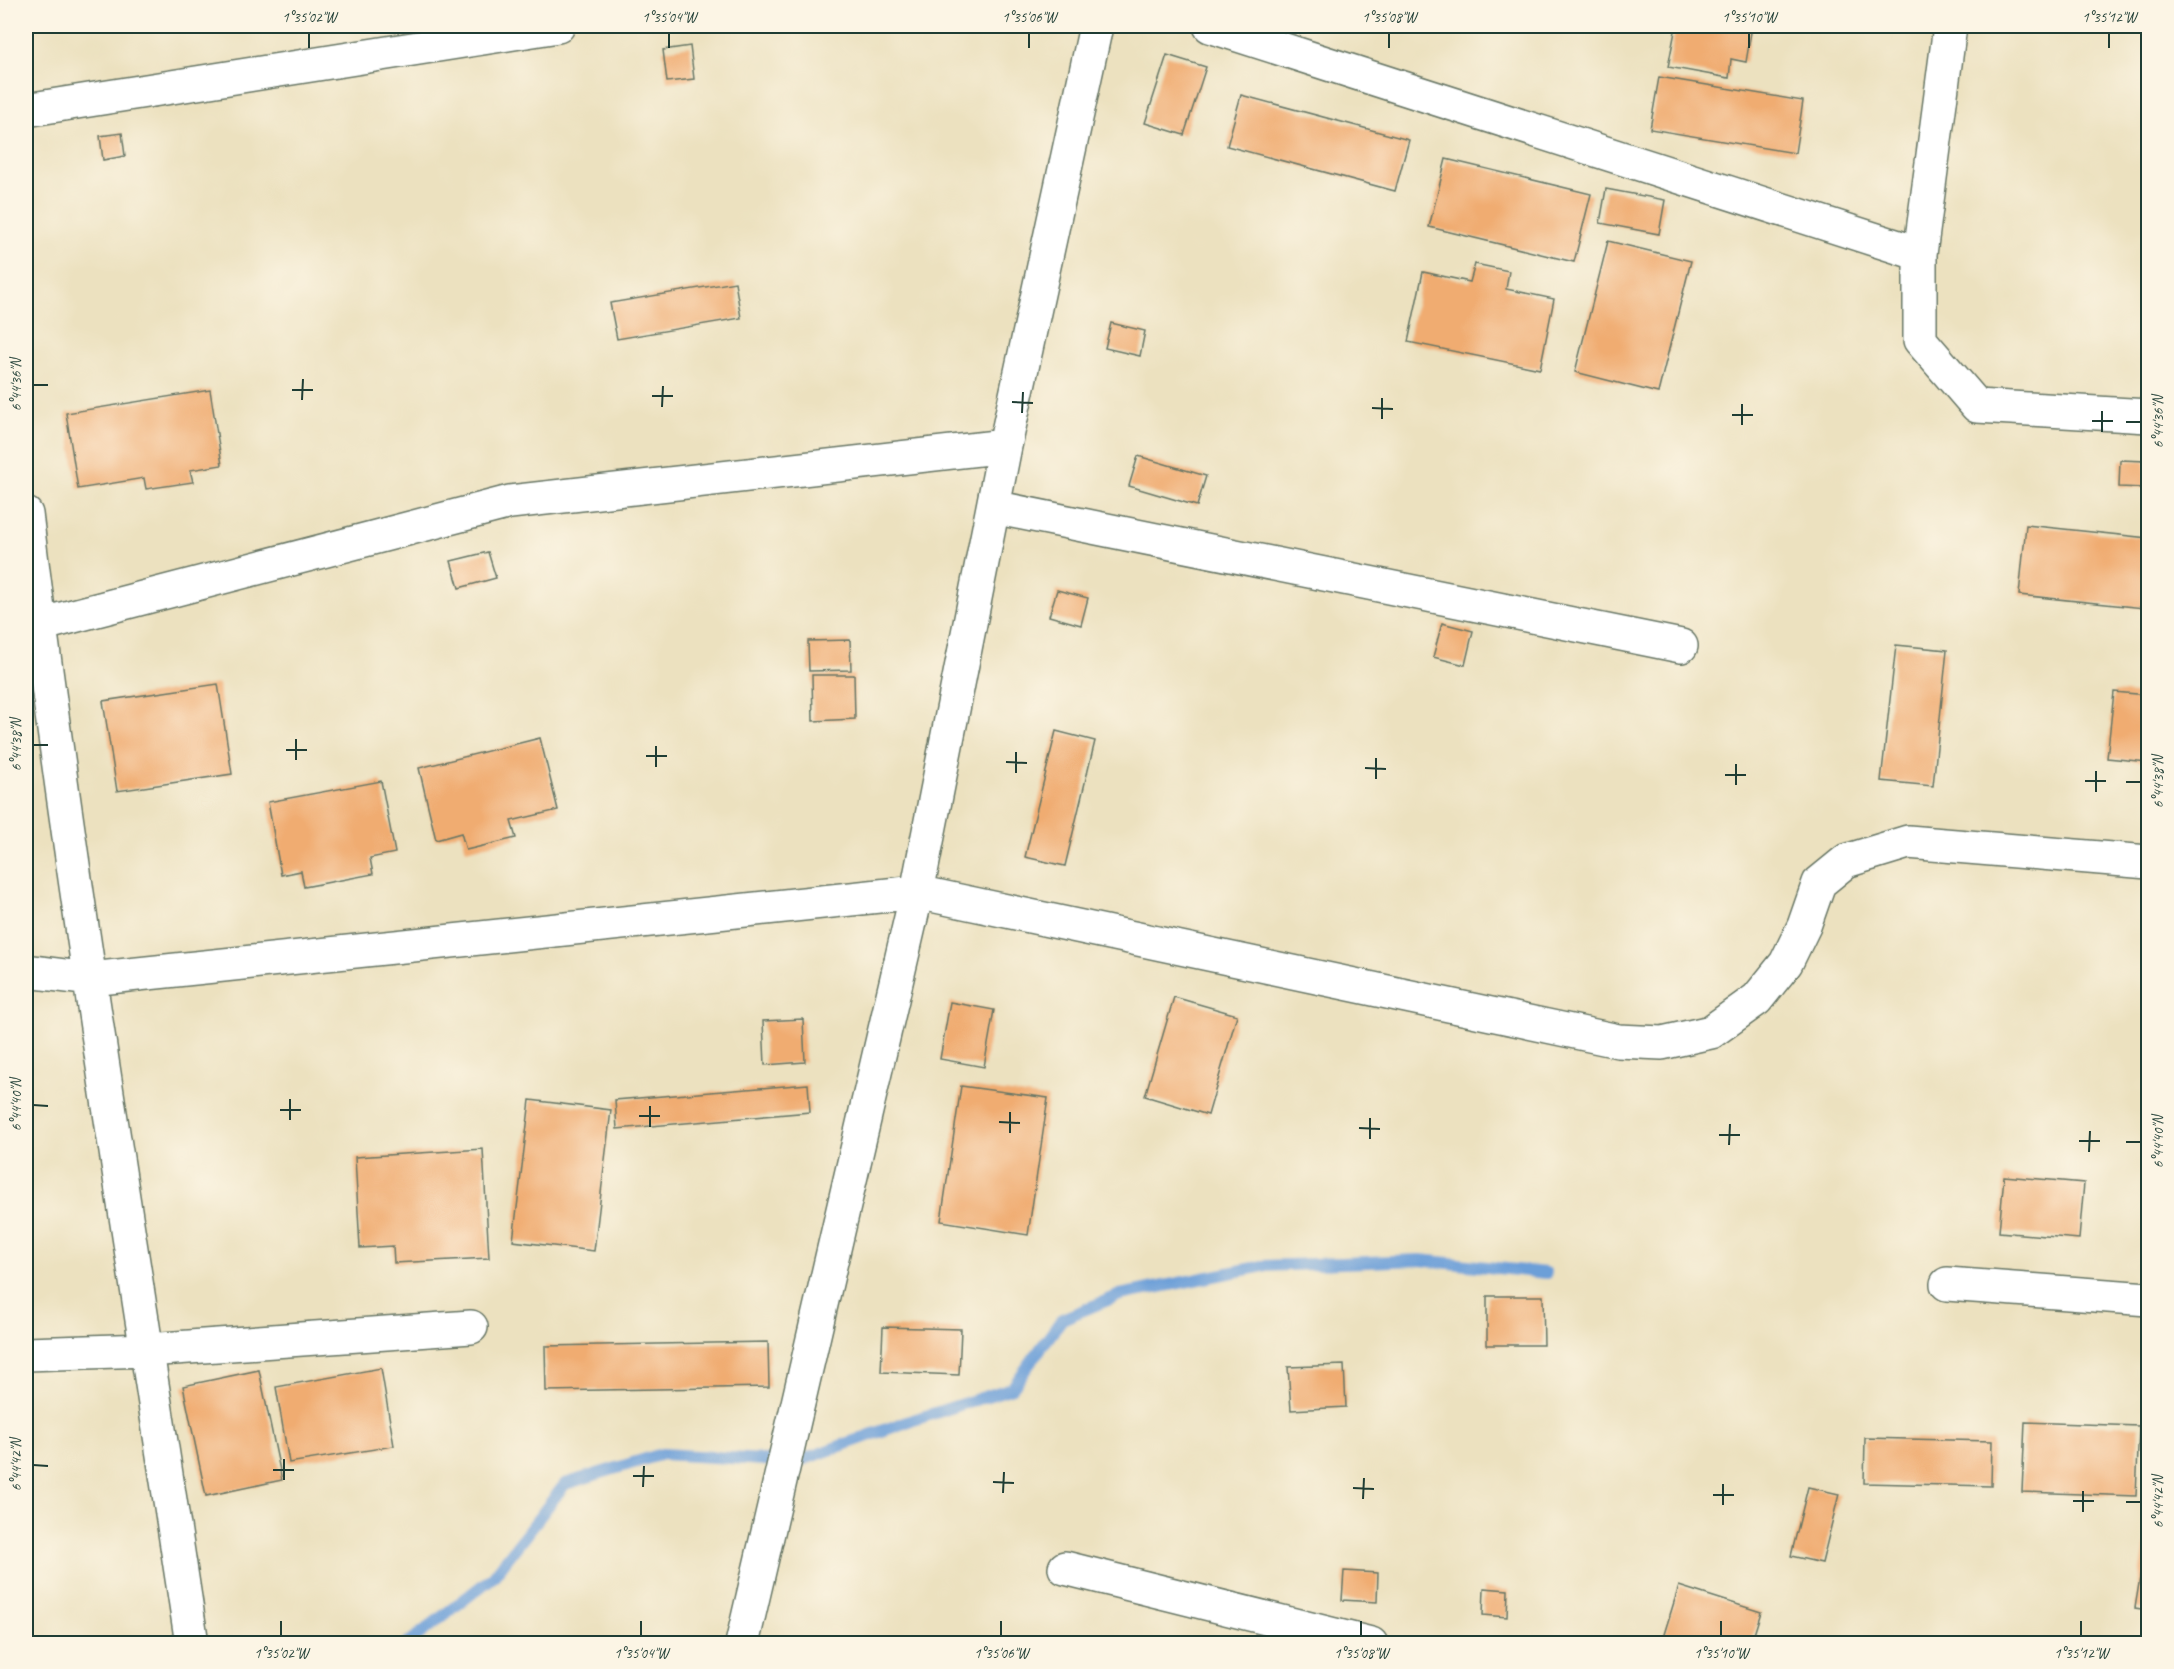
<svg xmlns="http://www.w3.org/2000/svg" width="2174" height="1669" viewBox="0 0 2174 1669" font-family="Caveat,sans-serif">
	<rect width="100%" height="100%" fill="#fcf5e5"/>
	<filter id="ink" filterUnits="userSpaceOnUse"><feTurbulence type="fractalNoise" baseFrequency=".0167" numOctaves="2"/><feDisplacementMap in="SourceGraphic" scale="12" xChannelSelector="R" yChannelSelector="G"/><feConvolveMatrix kernelMatrix="1 2 1 2 8 2 1 2 1" color-interpolation-filters="sRGB"/></filter>
	<filter id="wash" filterUnits="userSpaceOnUse"><feTurbulence type="fractalNoise" baseFrequency=".008" numOctaves="4" result="noise"/><feDisplacementMap in="SourceGraphic" scale="24" xChannelSelector="R" yChannelSelector="G"/><feGaussianBlur stdDeviation="1.35" result="paint"/><feColorMatrix in="noise" values="0 0 0 0 0 0 0 0 0 0 0 0 0 0 0 0 0 1.4 0 .05"/><feComposite in="paint" operator="in"/></filter>
	<g filter="url(#wash)">
		<rect width="100%" height="100%" fill="#ece1bf"/>
		<g fill="none" stroke-linecap="round" stroke-linejoin="round">
			<!-- stream -->
			<path stroke="#6c9fd8" stroke-width="12" d="M407,1644L493,1577L565,1484L662,1454L796,1462L901,1424L1012,1388L1062,1319L1120,1295L1263,1266L1420,1260L1546,1273"/>
		</g>
		<g id="blocks">
			<!-- building -->
			<path fill="#f0ac71" d="M1676,26H1752L1746,62L1731,59L1729,78L1668,67Z
				M2018,26H2092V31L2018,27Z
				M690,46L694,79L667,82L663,50Z
				M1167,55L1206,67L1184,135L1145,123Z
				M1659,77L1803,101L1795,153L1650,129Z
				M1241,95L1409,140L1395,191L1227,146Z
				M122,133L125,156L103,160L100,136Z
				M1446,159L1591,194L1574,262L1429,227Z
				M1606,189L1665,200L1659,234L1600,223Z
				M1608,241L1691,261L1658,393L1575,372Z
				M1475,264L1509,271L1506,289L1554,299L1540,369L1408,342L1423,272L1470,282Z
				M735,282L741,318L617,339L610,303Z
				M1111,323L1145,331L1140,356L1105,348Z
				M210,390L222,465L190,470L193,482L146,489L144,478L78,489L66,413Z
				M1138,456L1206,476L1197,506L1129,486Z
				M2120,460L2146,461L2145,488L2119,487Z
				M2026,525L2148,538V564L2144,608L2019,595Z
				M488,552L496,578L459,588L451,561Z
				M1057,590L1088,598L1081,625L1049,616Z
				M1442,623L1473,631L1465,665L1433,657Z
				M850,640L851,670L809,671L808,641Z
				M1896,645L1947,650L1933,786L1881,781Z
				M812,675H854L855,719L813,721Z
				M218,684L232,774L117,791L103,701Z
				M2114,692L2148,695V762L2107,758Z
				M1056,731L1095,741L1065,866L1025,857Z
				M540,738L558,810L511,821L516,838L466,850L461,833L436,840L419,768Z
				M381,781L395,853L370,858L373,874L304,887L301,871L281,875L268,802Z
				M1174,997L1237,1015L1208,1115L1145,1096Z
				M950,1002L994,1010L984,1067L940,1059Z
				M803,1019L805,1062L765,1065L763,1021Z
				M808,1084L810,1112L617,1129L615,1100Z
				M961,1086L1048,1098L1028,1235L941,1221Z
				M530,1100L611,1110L594,1251L513,1241Z
				M483,1149L489,1258L394,1263L393,1246L360,1248L355,1157Z
				M2004,1176L2084,1183L2079,1239L1999,1232Z
				M1487,1296H1543L1544,1345H1487Z
				M883,1327L961,1329L959,1375L881,1372Z
				M768,1342L769,1387L546,1391L545,1346Z
				M1344,1365L1346,1407L1291,1410L1288,1367Z
				M381,1368L394,1446L289,1463L276,1387Z
				M259,1370L282,1480L206,1496L183,1386Z
				M2025,1422L2139,1426L2136,1496L2022,1492Z
				M1865,1438L1992,1441L1991,1486L1864,1483Z
				M2147,1478H2148V1505L2143,1504Z
				M1808,1487L1839,1494L1822,1563L1791,1556Z
				M2147,1534H2148V1610L2135,1608Z
				M1344,1571L1378,1573L1377,1602L1342,1600Z
				M1679,1586L1761,1612L1751,1644H1661Z
				M1484,1588L1508,1590L1507,1617L1483,1615Z"/>
		</g>
	</g>
	<g filter="url(#ink)">
		<use href="#blocks" fill-opacity="0" stroke="#677665" stroke-width="1.5"/>
		<g fill="none" stroke-linecap="round" stroke-linejoin="round">
			<!-- minor casing -->
			<g stroke="#677665" stroke-width="36">
				<path id="minor" d="M1210,26L1920,254
					M1950,26L1920,254V340L1977,406L2148,416
					M26,110L558,26
					M993,507L1681,646
					M26,514C72,892 135,1267 192,1644
					M39,625L510,502L1005,446
					M26,971L90,979L917,892L1618,1041L1662,1043L1711,1032L1757,999L1786,963L1804,926L1819,883L1846,861L1908,842L2148,862
					M1947,1284L2148,1299
					M26,1354L147,1350L471,1327
					M1065,1568L1371,1644
					M742,1644L917,892L1005,446L1096,26"/>
			</g>
			<!-- minor -->
			<use href="#minor" stroke="#fff" stroke-width="33"/>
		</g>
	</g>
	<!-- ticks -->
	<path fill="none" stroke="#1f3d34" stroke-width="2" d="M309,48V33M669,48V33M1029,48V33M1389,48V33M1749,48V33M2109,48V33M33,385H48M292,390H313M652,396H673M302,400L303,379M1012,402L1033,403M662,407L663,386M1372,408L1393,409M1022,413L1023,392M1732,415H1753M1382,419V398M2092,421H2113M2126,422H2141M1742,425V404M2102,432V411M33,745H48M286,750H307M646,756H667M296,760V739M1006,762L1027,763M656,767V746M1365,768L1386,769M1016,773V752M1725,775H1746M1376,779V758M2085,781H2106M2126,782H2141M1736,785V764M2096,792V771M33,1105L48,1106M280,1110H301M639,1116H660M290,1120V1099M999,1122L1020,1123M650,1127V1106M1359,1128L1380,1129M1010,1133V1112M1719,1135H1740M1370,1139V1118M2079,1141H2100M2126,1142H2141M1729,1145L1730,1124M2089,1152L2090,1131M33,1465L48,1466M273,1470H294M633,1476H654M284,1480V1459M993,1482L1014,1483M643,1487L644,1466M1353,1488L1374,1489M1003,1493L1004,1472M1713,1495H1734M1363,1499L1364,1478M2073,1501H2094M2126,1502H2141M1723,1505V1484M2083,1512V1491M281,1636V1621M641,1636V1621M1001,1636V1621M1361,1636V1621M1721,1636V1621M2081,1636V1621"/>
	<!-- margin -->
	<rect width="2174" height="1669" fill="none" stroke="#fcf5e5" stroke-width="66"/>
	<rect x="33" y="33" width="2108" height="1603" fill="none" stroke="#1f3d34" stroke-width="2"/>
	<g font-size="15" text-anchor="middle" fill="#1f3d34">
		<text x="309" y="22">1°35'02"W</text>
		<text x="669" y="22">1°35'04"W</text>
		<text x="1029" y="22">1°35'06"W</text>
		<text x="1389" y="22">1°35'08"W</text>
		<text x="1749" y="22">1°35'10"W</text>
		<text x="2109" y="22">1°35'12"W</text>
		<text transform="translate(16 385) rotate(-90)" y="5">6°44'36"N</text>
		<text transform="translate(2158 422) rotate(-90)" y="5">6°44'36"N</text>
		<text transform="translate(16 745) rotate(-90)" y="5">6°44'38"N</text>
		<text transform="translate(2158 782) rotate(-90)" y="5">6°44'38"N</text>
		<text transform="translate(16 1105) rotate(-90)" y="5">6°44'40"N</text>
		<text transform="translate(2158 1142) rotate(-90)" y="5">6°44'40"N</text>
		<text transform="translate(16 1465) rotate(-90)" y="5">6°44'42"N</text>
		<text transform="translate(2158 1502) rotate(-90)" y="5">6°44'42"N</text>
		<text x="281" y="1658">1°35'02"W</text>
		<text x="641" y="1658">1°35'04"W</text>
		<text x="1001" y="1658">1°35'06"W</text>
		<text x="1361" y="1658">1°35'08"W</text>
		<text x="1721" y="1658">1°35'10"W</text>
		<text x="2081" y="1658">1°35'12"W</text>
	</g>
</svg>
